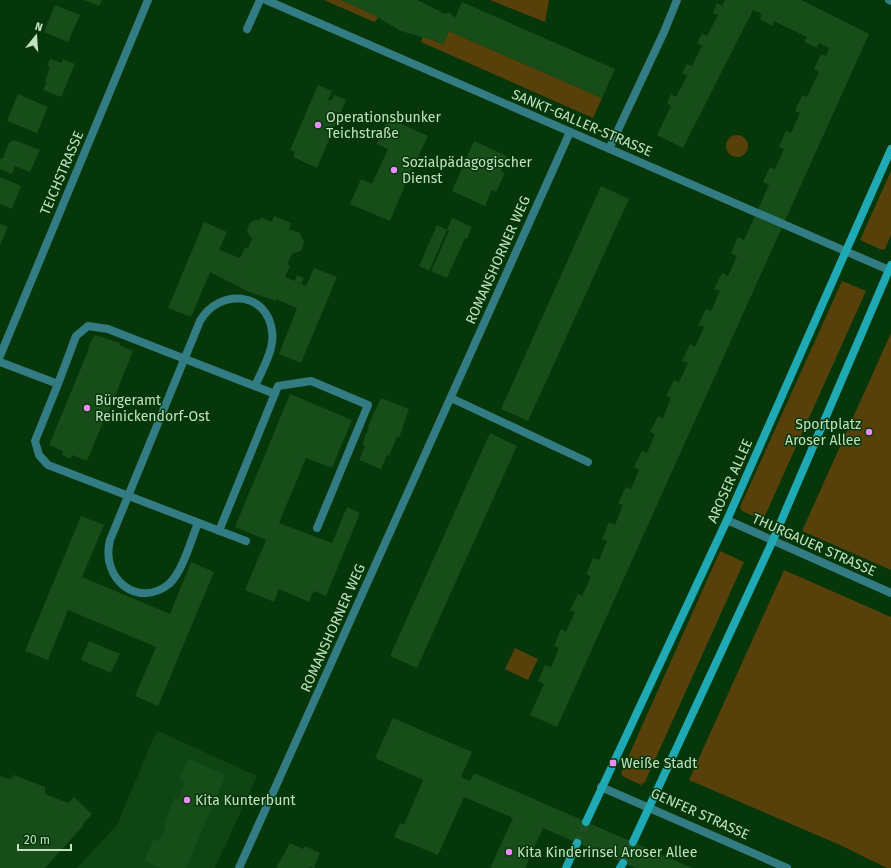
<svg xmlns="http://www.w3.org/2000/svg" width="891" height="868" viewBox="0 0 891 868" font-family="'Fira Sans',sans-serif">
	<rect width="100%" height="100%" fill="#06370a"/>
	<!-- built -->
	<path fill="#0e4513" d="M158,731L257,776L215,868H77L117,825L153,739Z"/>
	<!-- green -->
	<path fill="#57400a" d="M324,0H342L379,17L374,22Z
		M490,0H549L545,22Z
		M449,31L602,98L593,118L421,42L423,36L443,44Z
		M726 146a11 11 0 1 1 22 0a11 11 0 1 1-22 0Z
		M891,171V235L885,249L882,250L860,240Z
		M842,281L866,291L764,518L760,519L742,511L740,507Z
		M891,333V570L802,531Z
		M720,551L744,562L645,782L641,785L622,776L621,773Z
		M784,570L891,617V868H887L840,845L689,780Z
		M515,648L538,659L528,680L505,669Z"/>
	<!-- building -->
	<path fill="#164d19" d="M84,0H102L99,6Z
		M342,0H417L445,14L449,12L455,18L462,2L615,69L602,98L449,31L443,44L432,39V40L401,31L372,14Z
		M725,0H801L869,34L557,727L530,715L544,684L538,681L545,665L551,667L559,648L554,646L561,629L566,632L575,612L570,610L578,594L582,596L591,577L586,574L593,558L599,560L607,541L602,539L609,522L615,525L623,505L618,503L626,487L631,489L639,470L634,467L642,451L647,453L655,434L650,432L658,416L663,418L671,398L666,396L674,380L679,382L688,363L682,361L690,344L695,347L704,327L698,325L706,309L711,311L720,291L714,289L722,273L728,276L737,256L731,253L738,237L744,240L769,185L763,182L770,167L775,169L784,149L779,147L786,131L791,133L800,113L795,111L802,95L807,97L819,72L814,69L821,54L826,56L829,48L819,43L817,48L804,42L807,37L774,21L772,26L760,19L762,14L753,10L683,148L657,135L671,106L667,103L671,94L676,97L687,76L682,73L687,64L692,66L702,46L697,43L702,34L707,36L718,15L713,13L717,3L722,6Z
		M55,5L80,15L68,42L44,32Z
		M50,59L62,63L63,59L75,64L61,97L43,90L47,82L45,81L50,67L47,66Z
		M318,85L332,91L328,100L331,101L334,95L346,100L317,168L293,157L295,152L290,150Z
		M18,94L48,107L37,133L7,121Z
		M388,118L428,136L416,161H415L390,221L350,204L361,179L372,184L388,149L377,144Z
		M14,140L40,150L30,172L15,166L12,174L0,169V159L3,158L9,143Z
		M474,141L507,156L501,171L505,173L496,192L492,190L485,206L452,191Z
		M0,177L21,186L12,209L0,204Z
		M601,186L629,199L528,421L501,409Z
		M274,216L291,223L289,229L300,233L304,242L301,251L292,254L287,264L290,266L285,277L295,281L297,275L304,278L301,284L306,286L314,268L337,277L301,363L279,354L297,308L276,299V301L247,291L210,272L191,317L168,308L204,222L227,232L219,250L240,258L245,247L248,248L252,239L247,232L249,224L254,220H260L261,217L271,222Z
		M452,218L472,227L467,239L465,238L447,278L431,271L449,231L447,230L429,271L419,266L437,225L447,230Z
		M0,224L8,227L0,245Z
		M95,335L120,343L119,345L133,351L105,421L104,420L87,461L72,455L71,459L62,455L63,451L49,445L88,351L89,345Z
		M290,394L352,420L332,468L306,458L279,523L332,543L347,507L360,513L326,596L314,591L309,602L279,589L274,602L245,590L266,540L235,527Z
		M381,398L409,409L399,438L397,437L389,456L387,455L381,469L359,460L365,446L362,444L369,427L368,426Z
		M490,433L517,446L417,668L390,656Z
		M81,516L104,525L82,577L170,614L191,562L214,572L158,706L135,696L156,647L68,610L48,660L25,651Z
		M89,641L120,654L111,673L81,660Z
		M393,718L472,752L461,777L470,781L474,773L692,868H635L543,828L525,868H490L513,818L464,797L438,855L394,837L400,823L404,825L423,780L375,758Z
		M188,759L226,775L186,868H161L144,861L154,839L159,841L166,826L163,825L175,797L178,799L185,782L179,780Z
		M14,775L45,787V794L68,803L74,797L92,814L83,824L84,825L45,868H0V776L10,779Z
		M290,843L303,849L305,846L320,853L314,868L310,867L309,868H276Z"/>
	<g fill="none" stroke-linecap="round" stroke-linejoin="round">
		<!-- secondary-tunnel -->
		<path stroke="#225025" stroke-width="8" stroke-dasharray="8 4" stroke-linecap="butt" d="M577,843L586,822
			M623,863L633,842"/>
		<!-- service -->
		<path stroke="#337c83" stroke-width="8" d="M889,0L891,1
			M247,29L260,0
			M0,362L58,384L76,336L88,326L108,329L275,394
			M58,384L35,441L39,455L48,465L246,541
			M451,398L588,462
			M198,523C191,540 183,571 169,584C138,609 100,579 110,540L200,321C219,288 267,291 272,331C275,349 262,370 255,386
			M219,531L278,386L311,381L368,405L317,528"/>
		<!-- minor -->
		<path stroke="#337c83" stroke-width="8" d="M266,0L889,270
			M609,149L664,32L677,0
			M727,520L891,593
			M601,787L787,868
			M239,868L570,132"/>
		<!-- tertiary -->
		<path stroke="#337c83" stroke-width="8" d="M0,356L148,0"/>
		<!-- secondary -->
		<path stroke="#1ea9b5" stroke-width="8" d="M586,822L727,520L891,149
			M633,842L773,540L891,265
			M566,868L577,843
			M620,868L623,863"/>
	</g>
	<!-- markers -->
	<g fill="#ee8bf8" stroke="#06370a" stroke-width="1.5">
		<circle cx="318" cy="125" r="4"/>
		<circle cx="394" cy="170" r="4"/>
		<circle cx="87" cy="408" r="4"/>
		<circle cx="869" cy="432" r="4"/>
		<rect x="609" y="759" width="8" height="8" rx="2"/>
		<circle cx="187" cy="800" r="4"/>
		<circle cx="509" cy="852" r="4"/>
	</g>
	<g text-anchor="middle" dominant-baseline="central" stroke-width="3" stroke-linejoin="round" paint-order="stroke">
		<!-- poi labels -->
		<g font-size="14" fill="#c1e1c0" stroke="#06370a" text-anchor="start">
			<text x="326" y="117">Operationsbunker<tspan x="326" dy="16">Teichstraße</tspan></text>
			<text x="402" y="162">Sozialpädagogischer<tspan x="402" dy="16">Dienst</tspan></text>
			<text x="95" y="400">Bürgeramt<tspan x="95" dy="16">Reinickendorf-Ost</tspan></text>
			<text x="861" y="424" text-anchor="end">Sportplatz<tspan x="861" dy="16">Aroser Allee</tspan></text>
			<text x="621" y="763">Weiße Stadt</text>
			<text x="195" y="800">Kita Kunterbunt</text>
			<text x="517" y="852">Kita Kinderinsel Aroser Allee</text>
		</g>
		<!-- street labels -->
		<g font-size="14" fill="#c1e1c0" stroke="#06370a">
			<text transform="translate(582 123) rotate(23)">SANKT-GALLER-STRASSE</text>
			<text transform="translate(62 173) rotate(-67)">TEICHSTRASSE</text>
			<text transform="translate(498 260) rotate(-66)">ROMANSHORNER WEG</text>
			<text transform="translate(730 481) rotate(-66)">AROSER ALLEE</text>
			<text transform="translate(814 545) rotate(24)">THURGAUER STRASSE</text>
			<text transform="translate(333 628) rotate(-66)">ROMANSHORNER WEG</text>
			<text transform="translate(700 814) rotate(24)">GENFER STRASSE</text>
		</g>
	</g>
	<!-- north arrow -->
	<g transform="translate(36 36) rotate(17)" stroke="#06370a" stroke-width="3" paint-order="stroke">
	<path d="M0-3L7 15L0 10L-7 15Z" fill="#c1e1c0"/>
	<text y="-6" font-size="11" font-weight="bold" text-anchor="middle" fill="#c1e1c0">N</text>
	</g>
	<!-- scale -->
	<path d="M18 844v6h53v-6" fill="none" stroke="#c1e1c0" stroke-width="2"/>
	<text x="24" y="844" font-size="12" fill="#c1e1c0" stroke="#06370a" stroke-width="3" paint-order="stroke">20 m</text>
</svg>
